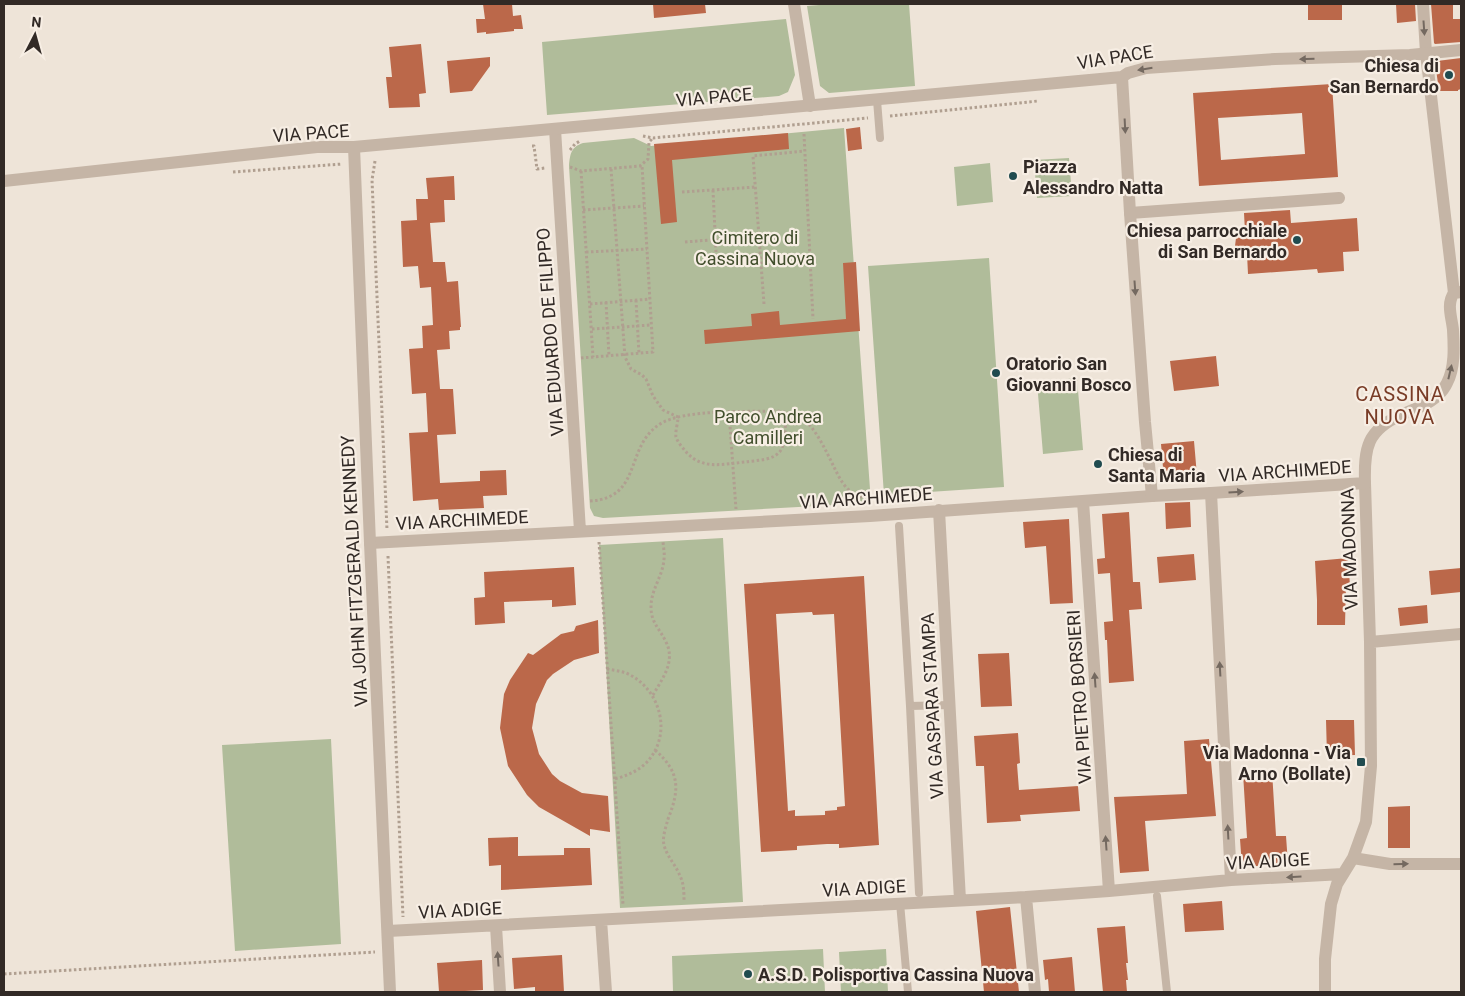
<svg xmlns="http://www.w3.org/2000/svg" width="1465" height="996" viewBox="0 0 1465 996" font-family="Roboto,sans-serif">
	<rect width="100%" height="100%" fill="#eee4d8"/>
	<!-- green -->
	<path fill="#b0bc9a" d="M831,4H909L915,86L829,93L820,86L807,6Z
		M786,19L795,75L788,92L779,96L547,115L542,42Z
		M844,128L871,503L603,518L594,516L590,508L569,166C570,154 571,147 583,143L634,138L651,146Z
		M1069,158L1072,196L1037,198L1034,160Z
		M990,163L993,202L957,206L954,167Z
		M989,258L1004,487L884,495L868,266Z
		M1077,378L1083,450L1043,454L1037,382Z
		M723,538L743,902L620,908L599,545Z
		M331,739L341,944L235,951L222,745Z
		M823,949L825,992H673L672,956Z
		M886,949L888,992H841L839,952Z"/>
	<!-- building -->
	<path fill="#bb684a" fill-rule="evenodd" d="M483,4H512L513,16L521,15L523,29H514V31L486,34V32L477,33L476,19H485Z
		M653,4H705L706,13L654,18Z
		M1308,4H1342V20H1308Z
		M1396,4H1415L1416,21L1397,23Z
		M1431,4H1453V19H1461V42L1435,44L1434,43Z
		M421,44L426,93L419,94L420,107L389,108L386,77H392L389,47Z
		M490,57V66L472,91L450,93L447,61Z
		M1461,58V89L1458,90V91H1439L1436,69L1437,61Z
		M1332,84L1338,177L1199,186L1193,93ZM1302,113L1305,154L1221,160L1218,118Z
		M860,127L862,149L848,151L846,129Z
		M788,133L789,149L672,160L677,222L661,224L654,144Z
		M454,176L455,200H444L445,222L430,223L433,262H445L447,282L458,281L461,327H460V330L449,331L450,349L437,350L440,389H453L456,434L437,435L440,483L480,481V471L506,470L507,495L483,496L484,508L439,510L438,499L413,501L409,433L428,432L426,393L412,394L409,349L423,348L422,326L433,325L431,287L420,288L418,266L403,267L401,221L417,220L416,199H428L426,178Z
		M1290,210L1291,223L1357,218L1359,251L1343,252L1344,271L1318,273L1317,269L1248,274L1247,254L1239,252L1235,246L1236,238L1239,235L1245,232L1244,213Z
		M856,262L860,331L705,344L704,330L752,326L751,314L779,311L780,325L846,319L843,263Z
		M1216,356L1219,386L1174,391L1170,361Z
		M1194,441L1197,476L1164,479L1161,444Z
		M1190,502L1191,527L1166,529L1165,503Z
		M1129,512L1133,582H1140L1142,609L1129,610L1134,681L1109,683L1107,640H1105L1104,622L1113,621L1110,573L1098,574L1097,559L1105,558L1102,514Z
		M1069,519L1073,603L1050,604L1046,546L1025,548L1023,522Z
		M1194,554L1196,580L1159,583L1157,557Z
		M1348,558L1350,586H1346L1345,625H1317V600L1315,561Z
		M574,567L576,605L552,607V600L504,602L505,623L475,625L474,598L485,597L484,572Z
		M1461,568V592L1431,595L1429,571Z
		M864,576L879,845L839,848V844H827L797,846V850L761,852L744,584ZM812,612L813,615L834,614L845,806L837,807V810L825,811V815L795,816V810L788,811L776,614Z
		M1427,605L1428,623L1400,626L1398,608Z
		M598,620L599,653L574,660L553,674L547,680L536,704L532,728L539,754L552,774L560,781L582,793L608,796L610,832L590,829V836L539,807L527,795L508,766L500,728L504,694L510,680L528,653L533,655L561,634L574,631L576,626Z
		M1009,653L1012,706L981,707L978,654Z
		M1326,720H1354L1355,755L1327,756Z
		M1018,733L1020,763L1017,764L1019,790L1078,786L1080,811L1020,815L1021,821L987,823L984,766H976L974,736Z
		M1209,739L1216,816L1145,821L1149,871L1120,873L1114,797L1187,794L1184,741Z
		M1272,771L1276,836H1286L1288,864L1242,867L1240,839L1247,838L1243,773Z
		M1410,806V848H1388V807Z
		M518,837V856L564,855V848H590L592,885L501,890V865L489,866L488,838Z
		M1222,901L1224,930L1185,932L1183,904Z
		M1010,907L1019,992H984L976,911Z
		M1125,926L1128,963H1126L1128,980H1126L1127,992H1103L1097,928Z
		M562,955L564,992H535V987L514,989L512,958Z
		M1072,957L1075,992H1049L1048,979L1045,980L1043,960Z
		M482,960L483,990L465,991V992H439L437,963Z"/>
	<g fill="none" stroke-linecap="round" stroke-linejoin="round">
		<!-- path -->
		<path stroke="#b09f90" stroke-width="3" stroke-dasharray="2.5 2.5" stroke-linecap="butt" d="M890,116L1038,101
			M804,134L813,319
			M643,136L653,138L868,118
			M532,146H534L537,169L545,168
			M570,150L575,144L580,141
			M375,161L372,180L387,530
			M570,167L581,171L640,166L648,159L649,142L653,138
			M611,169L625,357L631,369L642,375L646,379L653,396L663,410L678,417C678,423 675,431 676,437C678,443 683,448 687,453C703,470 724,464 745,462C757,460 774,461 781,450C786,442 785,422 786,412
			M581,171L593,357
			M233,172L342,164
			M713,190L716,252
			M682,192L756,187
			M583,210L644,206
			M685,242L759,236
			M586,252L647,249
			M636,300L639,354
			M606,302L609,356
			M590,304L650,299
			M764,304L753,156L804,151
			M592,329L651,325
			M581,358L653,352L642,165
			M729,412L736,509
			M590,501C643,498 624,447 660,424C684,409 748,412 777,411C786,412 792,413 800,417C814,424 827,453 834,467C838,475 842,484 849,490C854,495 863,496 868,502
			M599,542L623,905
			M388,556L403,917
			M607,669C613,670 620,671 626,673C661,688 674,736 645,764C636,772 626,776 614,779
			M653,695C662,679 676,662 666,642C660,629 651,623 651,607C651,589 663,576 664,559C665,553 663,546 663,540
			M655,750C680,772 680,789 668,819C666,827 662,837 664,845C667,857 676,865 680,876C684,883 684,894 684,902
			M4,974L375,952"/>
		<!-- service -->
		<path stroke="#c5b5a6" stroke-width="8" d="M877,100L880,138
			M899,526L910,706L919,893
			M910,706L950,705
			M1157,896L1167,992
			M900,903L908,992"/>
		<!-- pedestrian -->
		<path stroke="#c5b5a6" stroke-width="12" d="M1426,53L1454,293
			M1130,213L1339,198"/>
		<!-- minor -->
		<path stroke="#c5b5a6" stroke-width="12" d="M794,4L810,106
			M1423,4L1426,53
			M555,129L580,531
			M1211,493L1231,880
			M1083,501L1109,891
			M939,510L960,900
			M370,543L870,516L1152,496
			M1370,642L1461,634
			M1353,858L1390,864H1461
			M1026,897L1035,992
			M601,920L606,992
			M496,926L500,992
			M388,931L1026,897L1109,891L1231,880L1343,874
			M1325,992V959L1331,904L1337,884L1353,858L1366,822L1371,766L1370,642L1365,483"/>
		<!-- tertiary -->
		<path stroke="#c5b5a6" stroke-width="12" d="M1122,77L1130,213L1145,422L1152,496L1211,493L1365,483C1364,448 1367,430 1401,415C1408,412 1415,409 1422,406C1432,401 1442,394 1447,383C1455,368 1454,347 1453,330C1452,318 1446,304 1454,293L1461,292
			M354,147L370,543L390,992
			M4,181L317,147H354L1122,77L1128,73L1146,68L1275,59L1410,55L1461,50"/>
	</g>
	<!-- one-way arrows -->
	<defs><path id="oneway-solid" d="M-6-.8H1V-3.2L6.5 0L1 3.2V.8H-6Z" transform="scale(1.25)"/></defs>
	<g fill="#746960">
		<use href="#oneway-solid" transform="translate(1424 28) rotate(86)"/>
		<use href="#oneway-solid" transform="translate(1307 59) rotate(179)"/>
		<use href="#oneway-solid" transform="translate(1145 69) rotate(171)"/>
		<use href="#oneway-solid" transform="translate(1125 126) rotate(87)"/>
		<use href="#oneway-solid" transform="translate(1135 288) rotate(86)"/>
		<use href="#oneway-solid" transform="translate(1450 372) rotate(-77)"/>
		<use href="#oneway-solid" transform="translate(1236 492) rotate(-4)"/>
		<use href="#oneway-solid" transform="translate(1220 669) rotate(-93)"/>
		<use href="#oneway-solid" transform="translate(1095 680) rotate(-94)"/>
		<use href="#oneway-solid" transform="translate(1228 832) rotate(-93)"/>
		<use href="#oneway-solid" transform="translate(1106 843) rotate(-94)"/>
		<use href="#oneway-solid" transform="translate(1401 864) rotate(-1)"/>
		<use href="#oneway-solid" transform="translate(1294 877) rotate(177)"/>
		<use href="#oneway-solid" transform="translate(498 959) rotate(-94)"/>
	</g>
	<!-- markers -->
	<g fill="#204b4f" stroke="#f7eee4" stroke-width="2">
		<circle cx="1449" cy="75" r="5"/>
		<circle cx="1013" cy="176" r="5"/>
		<circle cx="1297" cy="240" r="5"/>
		<circle cx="996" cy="373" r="5"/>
		<circle cx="1098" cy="464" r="5"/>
		<rect x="1356" y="757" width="10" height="10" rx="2.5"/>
		<circle cx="748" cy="974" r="5"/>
	</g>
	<g text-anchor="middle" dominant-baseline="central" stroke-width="4.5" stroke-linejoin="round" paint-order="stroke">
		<!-- street labels -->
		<g font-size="18" fill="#322a26" stroke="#f7eee4">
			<text transform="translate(1115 57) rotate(-9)">VIA PACE</text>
			<text transform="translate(714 97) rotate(-5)">VIA PACE</text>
			<text transform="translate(311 133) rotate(-4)">VIA PACE</text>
			<text transform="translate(550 332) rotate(-94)">VIA EDUARDO DE FILIPPO</text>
			<text transform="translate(1285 471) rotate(-4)">VIA ARCHIMEDE</text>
			<text transform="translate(866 498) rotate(-4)">VIA ARCHIMEDE</text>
			<text transform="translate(462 520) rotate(-3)">VIA ARCHIMEDE</text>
			<text transform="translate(1349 549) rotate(-92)">VIA MADONNA</text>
			<text transform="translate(354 571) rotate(-93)">VIA JOHN FITZGERALD KENNEDY</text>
			<text transform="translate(1079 697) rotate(-94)">VIA PIETRO BORSIERI</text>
			<text transform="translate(932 706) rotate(-93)">VIA GASPARA STAMPA</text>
			<text transform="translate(1268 861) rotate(-3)">VIA ADIGE</text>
			<text transform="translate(864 888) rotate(-3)">VIA ADIGE</text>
			<text transform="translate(460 910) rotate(-3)">VIA ADIGE</text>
		</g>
		<!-- poi labels -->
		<g font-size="18" font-weight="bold" fill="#322a26" stroke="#f7eee4" text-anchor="start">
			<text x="1439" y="65" text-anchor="end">Chiesa di<tspan x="1439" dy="21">San Bernardo</tspan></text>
			<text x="1023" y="166">Piazza<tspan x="1023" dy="21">Alessandro Natta</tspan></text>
			<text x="1287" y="230" text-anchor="end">Chiesa parrocchiale<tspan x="1287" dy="21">di San Bernardo</tspan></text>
			<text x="1006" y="363">Oratorio San<tspan x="1006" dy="21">Giovanni Bosco</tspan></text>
			<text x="1108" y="454">Chiesa di<tspan x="1108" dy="21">Santa Maria</tspan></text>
			<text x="1351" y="752" text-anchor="end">Via Madonna - Via<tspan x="1351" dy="21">Arno (Bollate)</tspan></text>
			<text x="758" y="974">A.S.D. Polisportiva Cassina Nuova</text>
		</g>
		<!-- park labels -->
		<g font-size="18" fill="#414e2c" stroke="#f7eee4">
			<text x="755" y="237">Cimitero di<tspan x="755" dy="21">Cassina Nuova</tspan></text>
			<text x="768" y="416">Parco Andrea<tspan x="768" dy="21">Camilleri</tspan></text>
		</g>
		<!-- quarter labels -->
		<g font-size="20" letter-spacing="1" fill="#793c27" stroke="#f7eee4">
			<text x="1400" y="394">CASSINA<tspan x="1400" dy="23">NUOVA</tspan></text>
		</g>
	</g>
	<!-- border -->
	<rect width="1465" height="996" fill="none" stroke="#322a26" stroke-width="10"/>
	<!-- north arrow -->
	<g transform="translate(35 35) rotate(6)" stroke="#f7eee4" stroke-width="4" paint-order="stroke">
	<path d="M0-4L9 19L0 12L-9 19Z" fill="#322a26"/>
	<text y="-8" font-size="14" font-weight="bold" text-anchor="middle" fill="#322a26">N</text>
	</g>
</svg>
